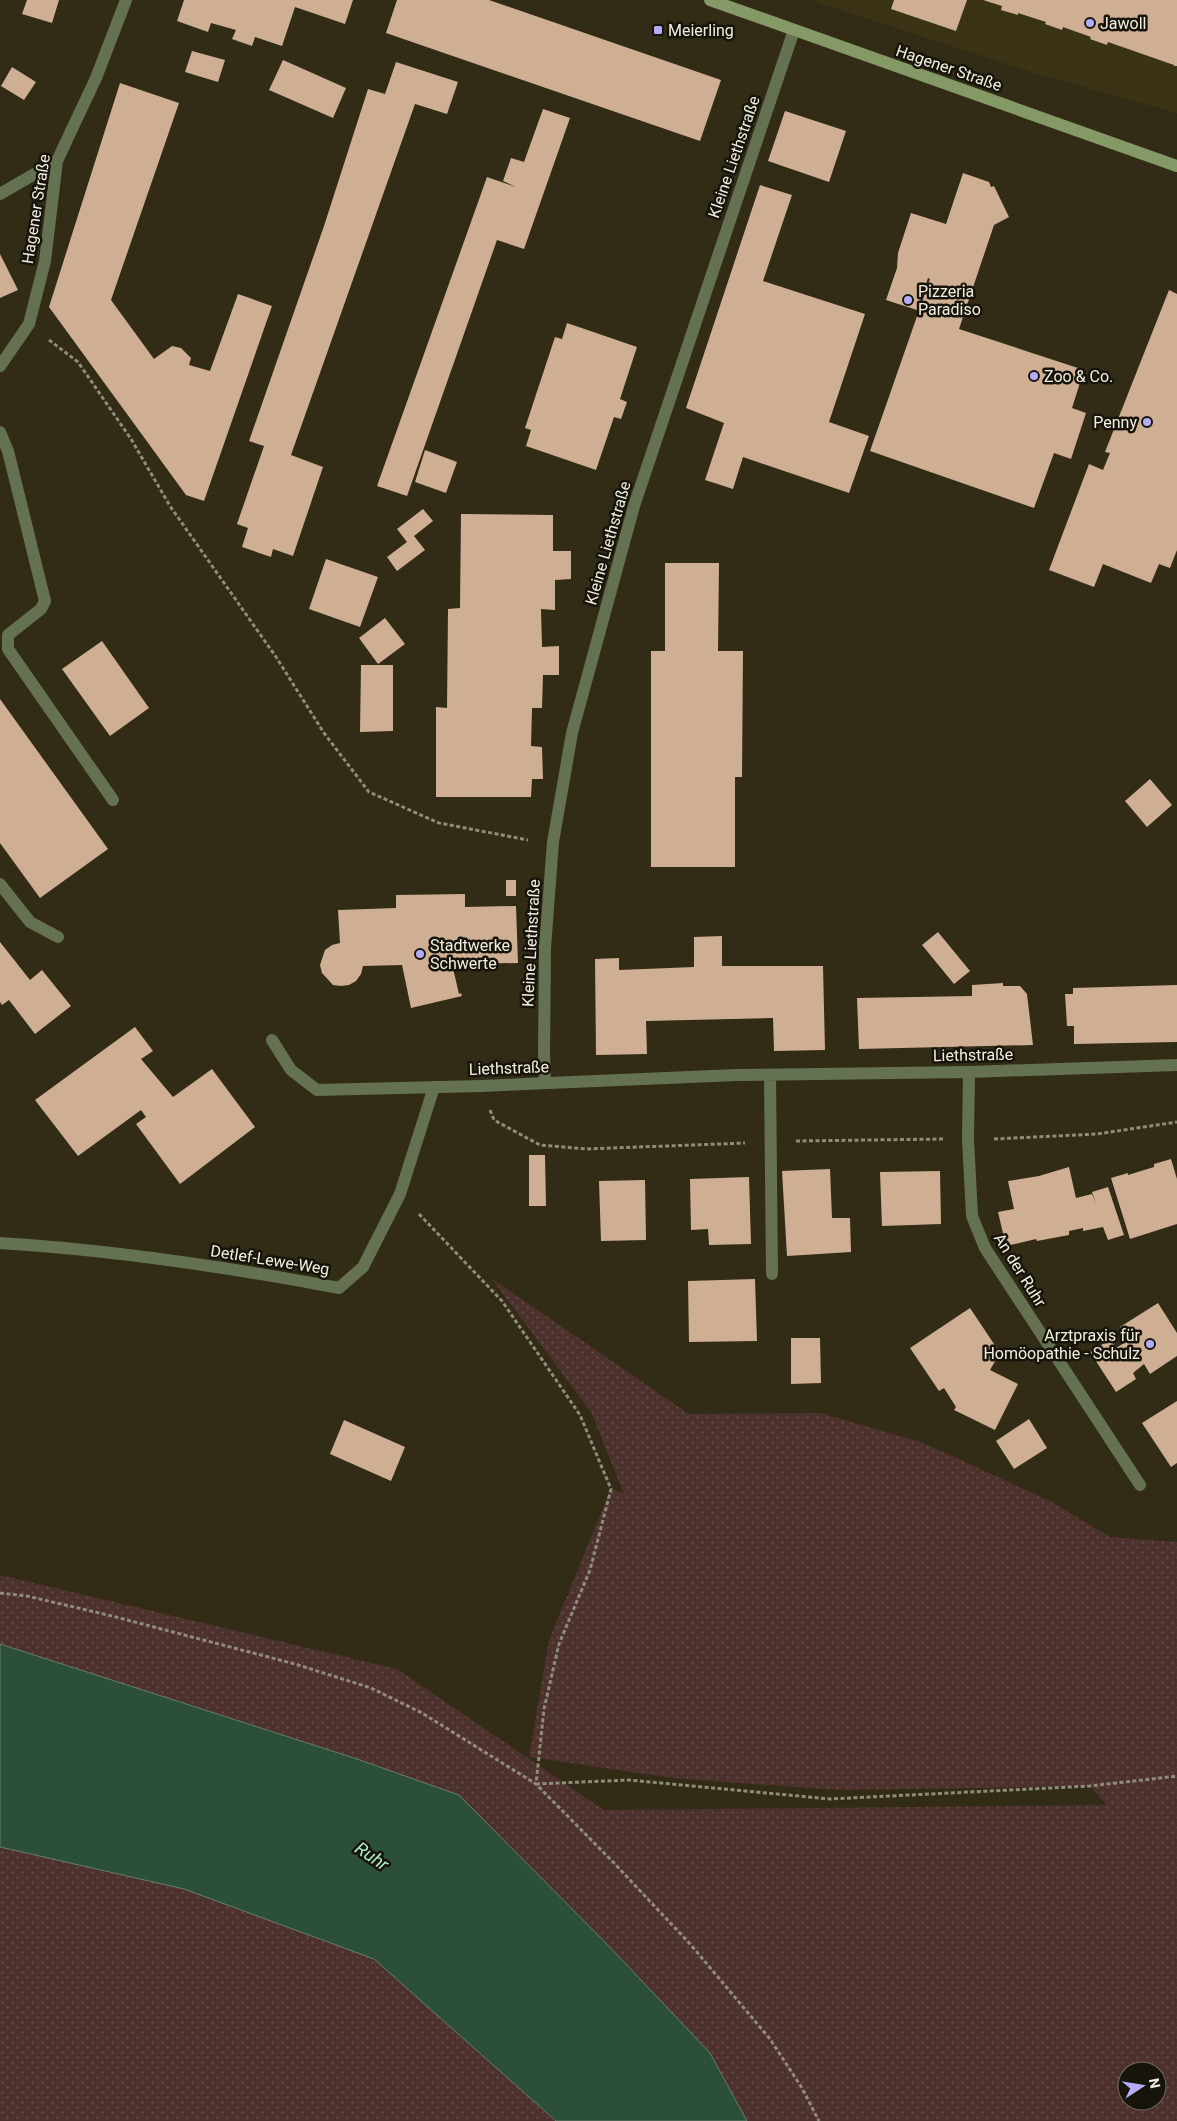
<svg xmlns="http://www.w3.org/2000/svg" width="1177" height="2121" viewBox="0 0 1177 2121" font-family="Roboto,sans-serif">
	<defs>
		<pattern id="green-dots" width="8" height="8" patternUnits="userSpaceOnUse" patternTransform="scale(1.25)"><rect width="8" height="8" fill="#4d312d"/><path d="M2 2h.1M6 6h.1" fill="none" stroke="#674f4b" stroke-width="1.8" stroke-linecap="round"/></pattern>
	</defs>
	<rect width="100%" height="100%" fill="#322b16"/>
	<!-- built -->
	<path fill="#3b3316" d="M810,0H1177V113L1037,74Z"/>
	<!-- green -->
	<path fill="url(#green-dots)" fill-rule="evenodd" d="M491,1278L689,1414L820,1413L921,1442L1050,1501L1110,1537L1177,1542V2121H747L710,2053L357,1759L0,1644V1575L397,1669L604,1810L1107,1805L1090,1786L838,1790L672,1778L529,1757L549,1640L611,1489L624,1494L591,1412ZM1127,2071H1157V2101H1127Z
		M0,1847L184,1889L374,1959L556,2121H0Z"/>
	<!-- water -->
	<path fill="#2c4f3c" stroke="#677f6e" d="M0,1644L357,1759L459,1795L605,1942L710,2053L747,2121H556L374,1959L184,1889L0,1847Z"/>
	<!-- building -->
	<path fill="#cfaf94" d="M27,0H59L52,23L22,14Z
		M184,0H353L345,24L295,7L282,46L255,37L252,46L232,39L236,30L211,23L208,32L177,21Z
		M397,0H489L721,80L700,141L386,33Z
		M894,0H967L956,31L891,9Z
		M983,0H1177V66H1174V65L1108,42L1107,45L1090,39L1091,37L1063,27L1062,30L1045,24L1046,22L1018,13V15L1001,10L1002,6Z
		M192,51L225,60L218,82L185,72Z
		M283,60L346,88L333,118L269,90Z
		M396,62L458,82L447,114L415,104L291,455L323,467L293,556L273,549L271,557L242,547L248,528L237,524L264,446L249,441L324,226L368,89L385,94Z
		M12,67L36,82L24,100L1,86Z
		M120,83L179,103L111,300L154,359L172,346L181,348L191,358L189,365L210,371L238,294L272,306L204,501L186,495L49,307Z
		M543,109L570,118L524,249L497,240L407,496L377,486L487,177L516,187L503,181L511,158L524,162Z
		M785,111L846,131L829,182L768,161Z
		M963,173L989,182L991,187L994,186L1009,217L994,225L959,329L1084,370L1072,408L1086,413L1071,459L1054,453L1034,508L870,451L930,279L928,278L917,310L886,300L897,268L898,253L911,213L946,224Z
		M760,185L792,195L763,281L865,314L829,422L869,436L849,493L743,457L733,489L705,480L724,423L686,408Z
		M0,254L18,290L0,298Z
		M1169,290L1177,294V550L1170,568L1159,564L1151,583L1103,564L1094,587L1049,570L1089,464L1103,470L1110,453L1105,452Z
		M567,323L637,347L620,399L627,402L621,419L614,417L596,470L526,446L531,430L525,428L555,337L562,339Z
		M425,450L457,462L446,493L415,482Z
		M423,509L433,521L414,536L425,550L397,571L387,557L407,542L397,529Z
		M461,514L553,515V551H571V579L555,580V610L541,609L542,647L559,646V675H543L542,708H532L531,746L542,747L543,779H532L531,797H436V707L447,708L448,609L460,608Z
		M326,559L378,577L360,627L309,609Z
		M665,563H719L718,651H743L742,777H735V867H651V651H665Z
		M385,618L405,644L378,664L359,638Z
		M102,641L149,708L110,736L62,669Z
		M361,665H393V731L360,732Z
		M0,699L108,849L40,898L0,843Z
		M1150,779L1172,805L1147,827L1125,801Z
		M506,880H516V896H506Z
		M465,894V907L516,906L518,963L452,964L459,994L461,993L462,996L411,1008L402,965L363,966L361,974L356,981L349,985L341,986L333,985L322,973L320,965L325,950L332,945L340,943L338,910L396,908V895Z
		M938,932L970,971L954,984L922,945Z
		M722,936V966H823L825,1050L774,1051L773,1018L646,1021L647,1054L596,1055L595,959L619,958V970L694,967V937Z
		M0,942L30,980L42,970L71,1006L35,1034L9,1000L2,1005L0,1002Z
		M1003,983V986H1020L1027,994L1033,1045L859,1049L857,998L972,996V985Z
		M1177,985V1042L1074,1044V1026H1067L1065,994H1073V988Z
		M135,1027L153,1051L141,1059L173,1097L212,1069L255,1127L180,1184L136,1124L146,1117L141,1110L78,1156L35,1100Z
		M529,1155H545L546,1206H529Z
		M1171,1159L1177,1179V1224L1130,1239L1111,1178L1128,1173V1175L1154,1167V1164Z
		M1069,1167L1076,1198L1092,1194L1096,1203L1092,1192L1108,1187L1124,1235L1108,1240L1103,1227L1083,1231V1228L1069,1231V1235L1037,1241L1036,1239L1006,1246L998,1212L1014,1209L1008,1181L1039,1176Z
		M830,1169L832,1218H850L851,1252L787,1256L782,1171Z
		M940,1171L941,1224L882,1226L880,1172Z
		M749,1177L751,1244L709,1245L708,1229L691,1230L690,1179Z
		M645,1180L646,1240L601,1241L599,1181Z
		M755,1279L757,1341L689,1342L688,1281Z
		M1158,1303L1177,1333V1356L1150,1374L1144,1364L1133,1373L1136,1379L1116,1392L1090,1352L1111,1339L1116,1348L1129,1340L1120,1327Z
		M970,1308L1000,1353L990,1370L1018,1384L995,1430L954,1410L956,1407L944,1388L939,1391L910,1348Z
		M791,1338H820L821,1383L791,1384Z
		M1177,1401V1463L1171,1467L1142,1423Z
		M1029,1419L1047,1448L1014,1469L996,1441Z
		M344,1420L405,1447L391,1481L330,1454Z"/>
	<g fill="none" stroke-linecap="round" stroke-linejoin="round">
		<!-- path -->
		<path stroke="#908b7a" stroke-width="3" stroke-dasharray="4 2.5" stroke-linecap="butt" d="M49,340L78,362L131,439L170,506L276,657L324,733L369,792L439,823L528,840
			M490,1110L494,1120L540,1145L587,1149L745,1143
			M994,1139L1097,1134L1177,1122
			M796,1141L943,1139
			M419,1214L502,1301L580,1415L611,1489L590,1570L559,1644L544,1709L536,1784
			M0,1593L27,1596L112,1616L295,1664L371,1688L422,1713L536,1784L613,1862L691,1945L770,2039L802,2088L819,2121
			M536,1784L629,1780L830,1799L1090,1786L1177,1776"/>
		<!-- lane -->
		<path stroke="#657252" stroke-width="12" d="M0,432L8,451L45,601L41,609L8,635V649L113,800
			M0,884L30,922L58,937
			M0,1243C114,1250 227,1267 339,1288L363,1267L400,1194L434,1087"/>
		<!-- street -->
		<path stroke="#657252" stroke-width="12" d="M0,194L57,161
			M0,366L29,324L45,261L57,161L96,78L126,0
			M272,1040L291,1070L317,1090L481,1086L736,1075L969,1072L1177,1065
			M969,1072L968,1139L972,1216L985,1248L1140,1485
			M770,1075L772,1274
			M545,1083L544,1054L545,948L553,842L572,733L634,506L794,30"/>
		<!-- secondary -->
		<path stroke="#859966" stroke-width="12" d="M710,0L1177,166"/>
	</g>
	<!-- markers -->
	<g fill="#b5acf8" stroke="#17140b" stroke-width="2">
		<circle cx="1090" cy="23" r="5"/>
		<rect x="653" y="25" width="10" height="10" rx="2.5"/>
		<circle cx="908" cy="300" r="5"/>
		<circle cx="1034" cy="376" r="5"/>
		<circle cx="1147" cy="422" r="5"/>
		<circle cx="420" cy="954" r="5"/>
		<circle cx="1150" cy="1344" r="5"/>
	</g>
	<g text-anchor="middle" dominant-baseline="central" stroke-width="5" stroke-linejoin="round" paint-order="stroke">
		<!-- poi labels -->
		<g font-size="16" fill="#f2eee1" stroke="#17140b" text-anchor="start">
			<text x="1100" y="23">Jawoll</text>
			<text x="668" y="30">Meierling</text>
			<text x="918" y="291">Pizzeria<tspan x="918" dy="18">Paradiso</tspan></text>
			<text x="1044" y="376">Zoo &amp; Co.</text>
			<text x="1137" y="422" text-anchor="end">Penny</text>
			<text x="430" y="945">Stadtwerke<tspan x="430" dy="18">Schwerte</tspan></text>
			<text x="1140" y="1335" text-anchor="end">Arztpraxis für<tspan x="1140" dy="18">Homöopathie - Schulz</tspan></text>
		</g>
		<!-- street labels -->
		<g font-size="16" fill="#f2eee1" stroke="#17140b">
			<text transform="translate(949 68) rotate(19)">Hagener Straße</text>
			<text transform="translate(734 157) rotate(-71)">Kleine Liethstraße</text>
			<text transform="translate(36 209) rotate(-81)">Hagener Straße</text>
			<text transform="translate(608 543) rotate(-74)">Kleine Liethstraße</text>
			<text transform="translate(531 943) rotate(-87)">Kleine Liethstraße</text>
			<text transform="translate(973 1055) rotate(-1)">Liethstraße</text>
			<text transform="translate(509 1068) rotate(-2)">Liethstraße</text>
			<text transform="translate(270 1260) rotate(9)">Detlef-Lewe-Weg</text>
			<text transform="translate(1020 1270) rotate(58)">An der Ruhr</text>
		</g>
		<!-- water labels -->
		<g font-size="18" font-style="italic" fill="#acecc7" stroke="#17140b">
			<text transform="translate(372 1856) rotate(34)">Ruhr</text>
		</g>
	</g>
	<!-- north arrow -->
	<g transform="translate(1142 2086) rotate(78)"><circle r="24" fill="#17140b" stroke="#6f6b61"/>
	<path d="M0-4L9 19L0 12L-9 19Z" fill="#b5acf8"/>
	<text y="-8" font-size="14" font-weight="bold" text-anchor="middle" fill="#f2eee1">N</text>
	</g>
</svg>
